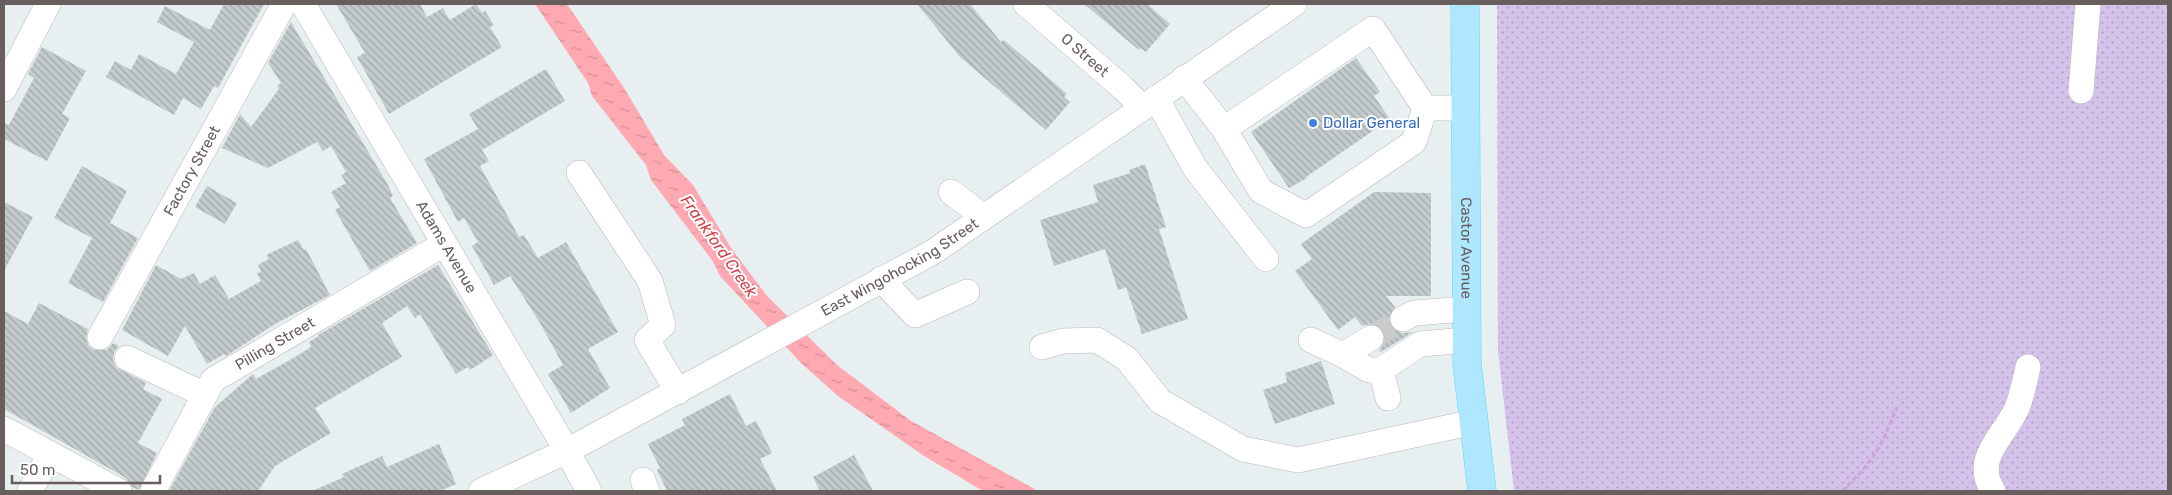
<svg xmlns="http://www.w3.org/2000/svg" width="2172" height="495" viewBox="0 0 2172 495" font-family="Rubik,sans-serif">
	<defs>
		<pattern id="green-dots" width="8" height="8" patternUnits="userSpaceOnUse" patternTransform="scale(1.25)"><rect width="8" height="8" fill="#d4c2ea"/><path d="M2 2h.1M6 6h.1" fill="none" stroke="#b0a1c1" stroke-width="1.8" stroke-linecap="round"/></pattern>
		<pattern id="water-ripples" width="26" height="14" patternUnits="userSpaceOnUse" patternTransform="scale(1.25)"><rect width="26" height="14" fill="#ffa9b2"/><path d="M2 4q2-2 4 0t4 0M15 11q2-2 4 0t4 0" fill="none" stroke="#d28d94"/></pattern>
		<pattern id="building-back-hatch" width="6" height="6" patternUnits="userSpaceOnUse" patternTransform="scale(1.25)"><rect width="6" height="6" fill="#c3cbcc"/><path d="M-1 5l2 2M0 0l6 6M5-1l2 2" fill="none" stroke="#a2a8a9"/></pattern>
	</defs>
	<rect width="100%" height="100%" fill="#e7eff1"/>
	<!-- green -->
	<path fill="url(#green-dots)" d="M1497,4H2168V491H1514L1498,351Z"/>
	<!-- water -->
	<path fill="url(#water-ripples)" d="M535,4H567L624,88L664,155L693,185L731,248L767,296L837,365L911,421L1038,491H983L924,456L838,396L801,363L720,276L712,260L651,180L646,165L592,96L588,83Z"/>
	<!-- building -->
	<path fill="url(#building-back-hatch)" d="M224,4H264L218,88L214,86L201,109L183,98L174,115L106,77L115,61L131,70L139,54L176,74L194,42L157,22L165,6L210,30Z
		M336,4H420L427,17L443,8L450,20L476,4L482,13L485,11L494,25L490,27L502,47L389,114L357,57L365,53Z
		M917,4H970L1001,42L1004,40L1038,69L1067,94L1064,97L1070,102L1046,130L960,57Z
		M1084,4H1147L1170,24L1146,52L1140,48L1139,50Z
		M291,22L388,185L393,196L390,198L417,243L370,271L335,210L340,207L331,192L346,183L341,175L346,172L331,146L323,151L317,142L268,168L222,148L240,114L251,127L279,89L277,86L281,83L268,63Z
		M42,47L86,71L62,114L70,118L47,161L4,139V123L9,125L34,78L28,74Z
		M1356,58L1380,92L1374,96L1390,119L1306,177L1307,178L1289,188L1251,132Z
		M546,69L565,101L482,150L489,161L480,166L519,237L524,235L538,258L566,242L618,332L588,349L610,388L571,413L548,374L563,365L540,323L510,276L494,285L472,246L478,242L464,218L458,222L424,159L478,129L469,114Z
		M1145,164L1166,227L1159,229L1188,319L1142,334L1126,287L1118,290L1105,249L1054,266L1040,220L1098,202L1093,185L1130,173L1129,170Z
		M82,166L127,191L110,223L138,238L103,302L68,283L92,238L54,218Z
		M207,186L237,203L225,224L195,207Z
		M1374,192L1431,193V296H1386L1395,307L1389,318L1391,326L1402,333L1413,332L1381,352L1379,350L1384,344L1385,337L1378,326L1370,324L1362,326L1355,317L1338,330L1295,271L1312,259L1301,244Z
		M4,202L33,217L4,271Z
		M298,240L304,250L306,249L330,295L275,324L226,356L224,354L207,364L185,326L168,356L122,330L156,265L181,279L194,273L200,284L215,275L229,299L261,281L257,274L261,271L258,265L269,259L266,255Z
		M438,265L493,355L470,370L468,367L456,374L420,314L415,318L407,306L382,323L402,357L315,408L331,433L275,466L258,491H169L215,407L253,374L256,379L290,360L311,347L309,342L319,336L318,335Z
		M39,303L88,329L86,338L88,345L94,350H107L113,343L119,346L114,352L113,360L116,367L146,383L143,389L162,399L138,443L157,453L139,490L132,487L126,478L4,409V311L28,324Z
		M1321,361L1335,404L1275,424L1263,390L1287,382L1285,373Z
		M730,394L746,426L756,421L772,453L760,459L777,491H667L657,470L660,468L648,444L685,425L682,419Z
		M439,444L456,484L440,491H312L344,477L342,474L382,456L387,467Z
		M854,455L873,491H820L813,477Z"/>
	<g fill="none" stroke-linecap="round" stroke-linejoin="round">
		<!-- minor-tunnel -->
		<path stroke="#c7cbcc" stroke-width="25" stroke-dasharray="25 12" stroke-linecap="butt" d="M1371,338L1403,319"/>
		<!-- minor casing -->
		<g stroke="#beb7b7" stroke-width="26">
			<g id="minor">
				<path id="s1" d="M303,4L567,451L589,491"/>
				<path id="s2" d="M1026,4L1123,88L1142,107"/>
				<path d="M1373,29L1425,108L1414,142L1306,215L1261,191L1224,129Z"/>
				<path d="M1184,78L1224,129"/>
				<path d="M4,89L48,4"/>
				<path d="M2081,91L2088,4"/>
				<path d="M1156,98L1195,168L1266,259"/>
				<path d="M1425,108H1465"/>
				<path d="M579,173L650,281L663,325L647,340L678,392"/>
				<path d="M951,192L984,217"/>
				<path d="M881,279L915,315L967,292"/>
				<path d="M1403,319L1414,313L1466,309"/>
				<path id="s3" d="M100,337L284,4"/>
				<path d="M1311,340L1343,355L1369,370H1381L1420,344L1467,340"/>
				<path d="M1042,347L1063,341L1097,340L1127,359L1160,401L1243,449L1298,460L1474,422"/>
				<path d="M1343,355L1371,338"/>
				<path d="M127,358L205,395"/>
				<path d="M1381,370L1388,398"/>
				<path d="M4,429L119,491"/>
				<path d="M643,480L647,491"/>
				<path d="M30,491L50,454"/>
				<path id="s4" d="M153,491L213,380L444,244"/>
				<path id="s5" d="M481,491L567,451L933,252L1294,4"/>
				<path d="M1993,491C1972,458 2004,437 2017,408C2022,396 2025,380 2028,367"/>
			</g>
		</g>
		<!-- major casing -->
		<g stroke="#56ddfb" stroke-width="29">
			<g id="major">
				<path id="s6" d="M1465,4L1467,364L1482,491"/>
			</g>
		</g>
		<!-- path -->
		<path stroke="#cda4dd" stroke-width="3" stroke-dasharray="5 2.5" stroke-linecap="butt" d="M1842,491C1874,461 1881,447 1897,407"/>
		<!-- minor -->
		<use href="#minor" stroke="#fff" stroke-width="25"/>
		<!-- major -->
		<use href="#major" stroke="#aee7ff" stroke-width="28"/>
	</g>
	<!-- markers -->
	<circle fill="#3f7fe0" stroke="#fff" stroke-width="2" cx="1313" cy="123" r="5"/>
	<g text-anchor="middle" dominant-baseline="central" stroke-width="4" stroke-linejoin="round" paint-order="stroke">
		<!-- street labels -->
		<g font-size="15" fill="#685e5e" stroke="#fff">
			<text stroke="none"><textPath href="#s2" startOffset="78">O Street</textPath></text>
			<text stroke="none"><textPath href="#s3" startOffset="190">Factory Street</textPath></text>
			<text stroke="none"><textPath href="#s1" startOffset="282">Adams Avenue</textPath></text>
			<text stroke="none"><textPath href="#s6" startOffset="244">Castor Avenue</textPath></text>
			<text stroke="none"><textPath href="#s5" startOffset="475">East Wingohocking Street</textPath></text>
			<text stroke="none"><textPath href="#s4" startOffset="198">Pilling Street</textPath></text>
		</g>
		<!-- shop labels -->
		<g font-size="15" fill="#366cbe" stroke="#fff" text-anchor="start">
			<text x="1323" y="123">Dollar General</text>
		</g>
		<!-- water labels -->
		<g font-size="16" font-style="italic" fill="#cc4246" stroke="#fff">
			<text transform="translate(719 246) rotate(55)">Frankford Creek</text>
		</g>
	</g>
	<!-- border -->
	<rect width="2172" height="495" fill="none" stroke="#685e5e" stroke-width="10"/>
	<!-- scale -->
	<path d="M12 475v8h148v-8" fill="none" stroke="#685e5e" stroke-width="2.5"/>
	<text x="20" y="475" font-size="15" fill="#685e5e" stroke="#ffffff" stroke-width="4" paint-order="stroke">50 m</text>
</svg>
